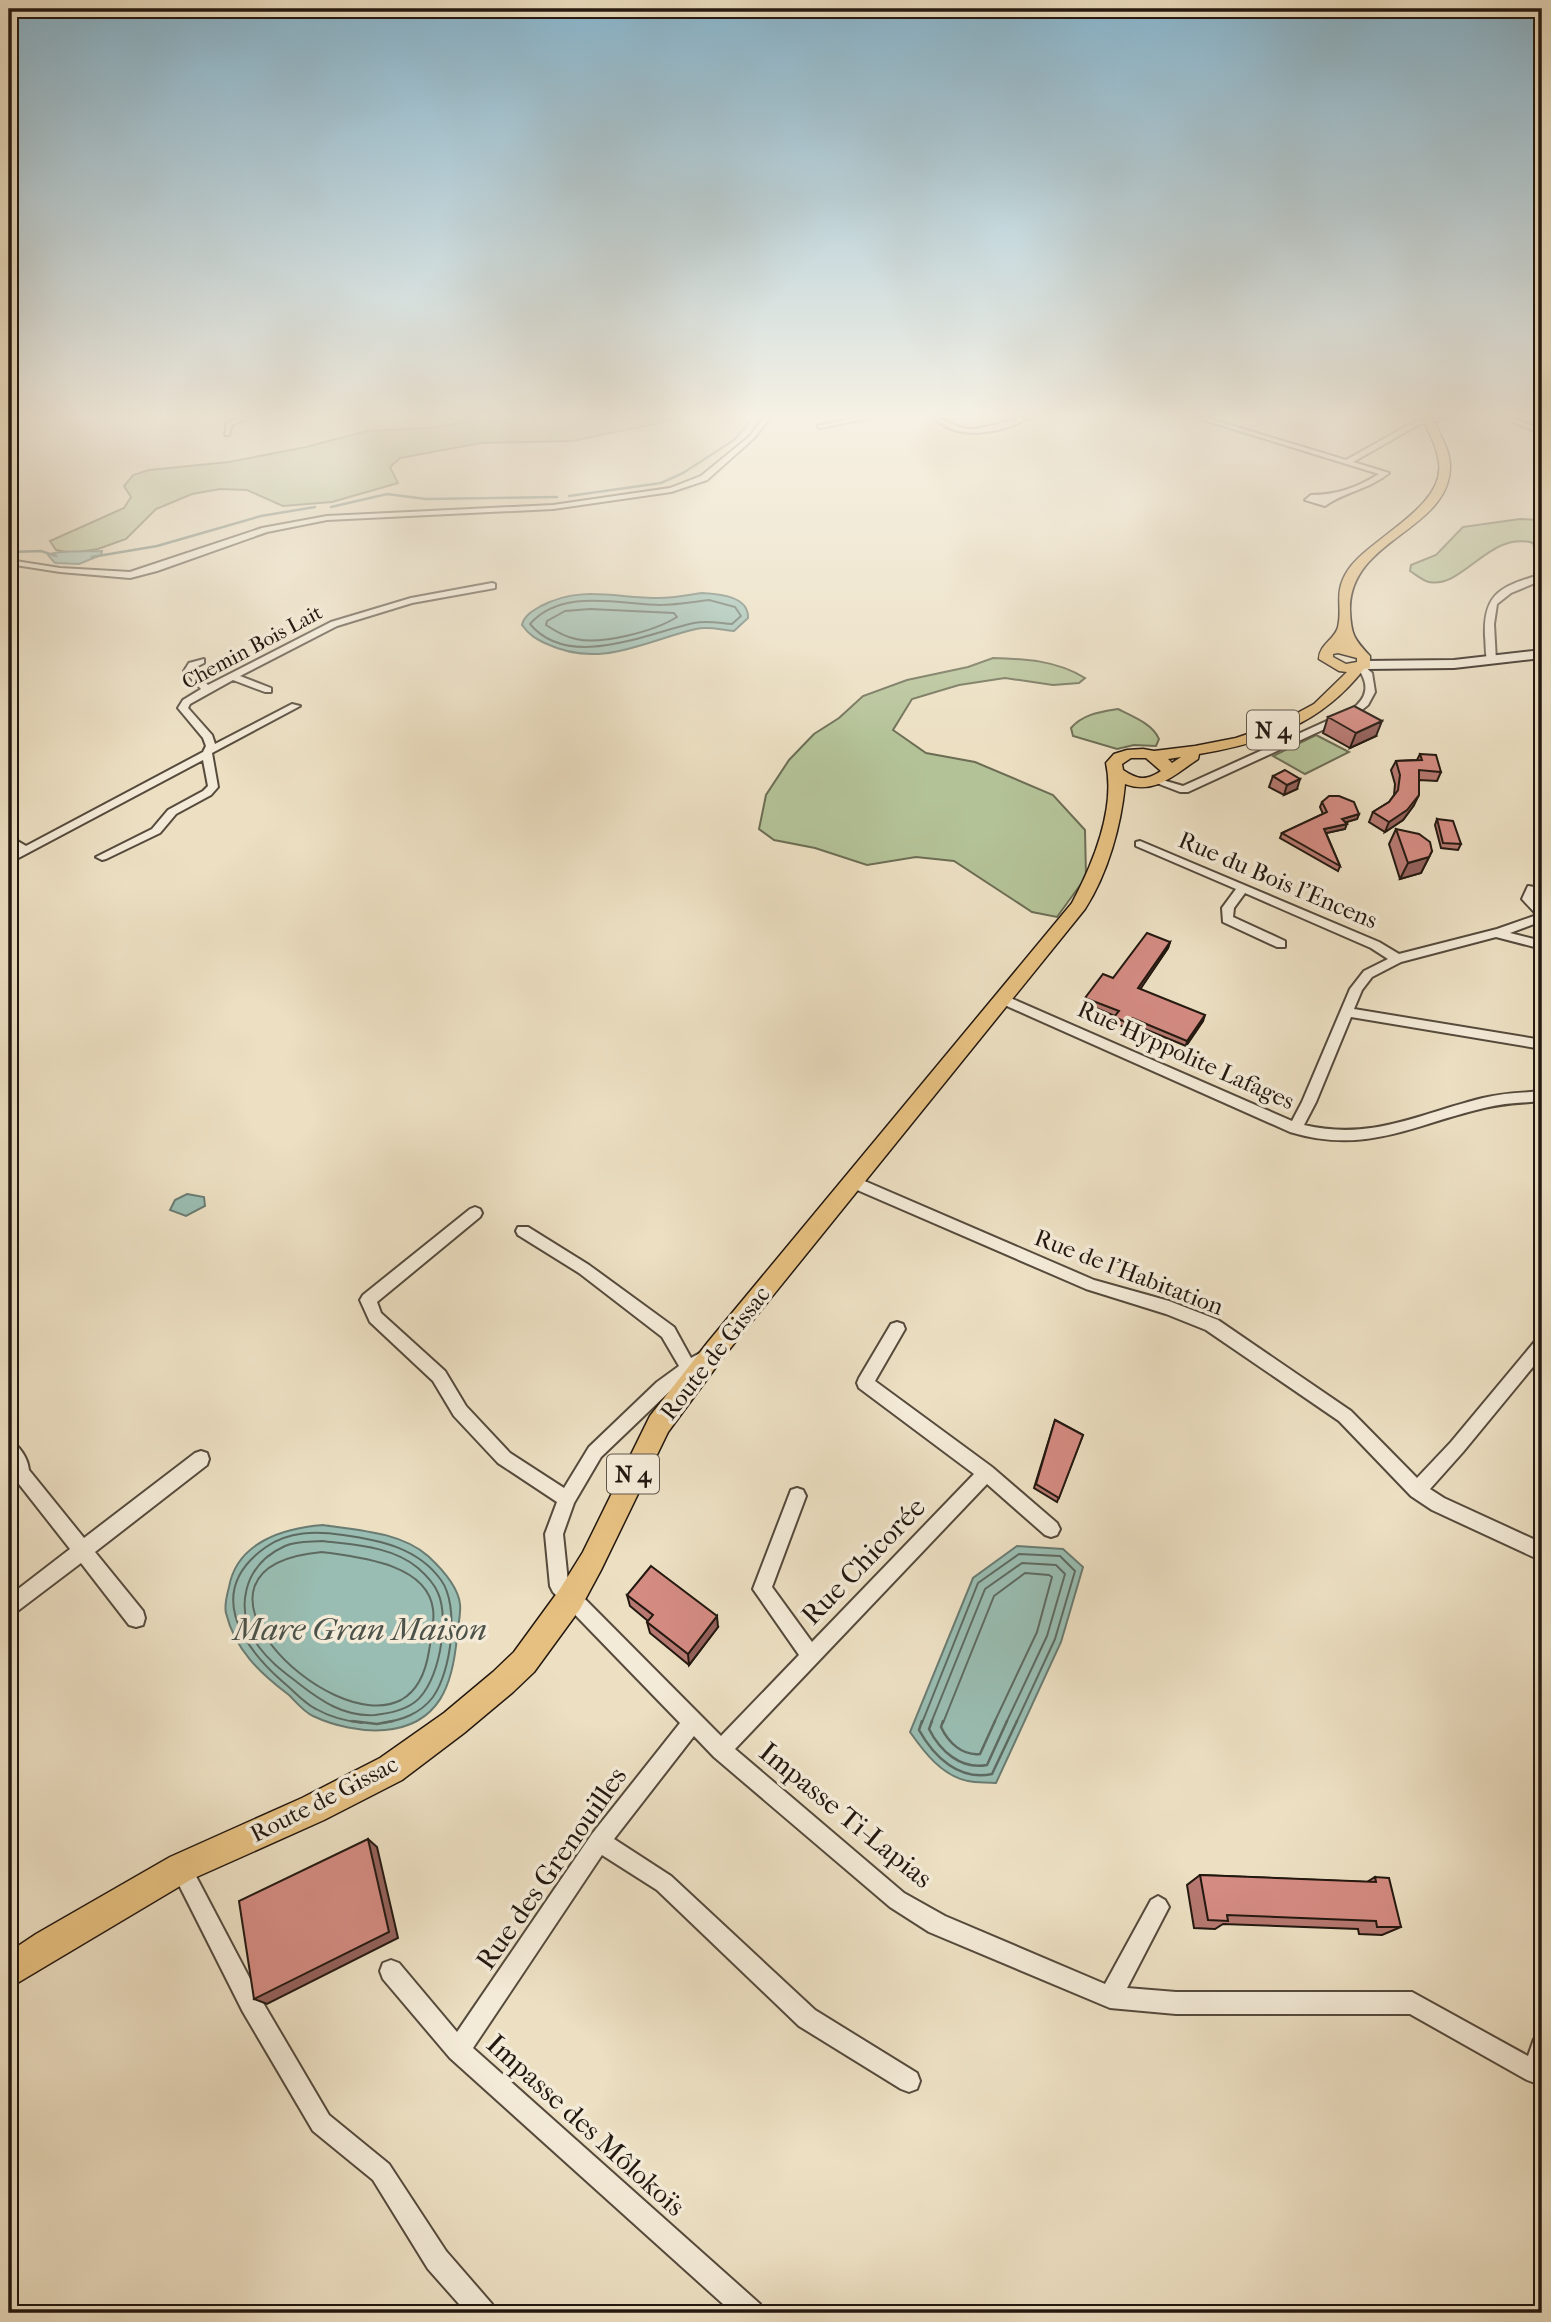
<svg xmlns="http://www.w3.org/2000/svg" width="1551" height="2322" viewBox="0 0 1551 2322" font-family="'IM FELL French Canon',serif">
	<rect width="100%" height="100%" fill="#ecdfc2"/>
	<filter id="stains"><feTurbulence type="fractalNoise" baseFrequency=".00286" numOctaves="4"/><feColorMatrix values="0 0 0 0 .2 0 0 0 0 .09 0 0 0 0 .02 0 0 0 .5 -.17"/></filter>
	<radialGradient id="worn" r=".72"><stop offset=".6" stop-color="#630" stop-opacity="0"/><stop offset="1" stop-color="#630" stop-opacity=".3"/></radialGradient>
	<!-- green -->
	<path fill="#b4c297" stroke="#6c6d54" stroke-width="2" d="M466,418H682L572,441L481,443L400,458L390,467L398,483L332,502L283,506L247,490L220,489L192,494L156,509L126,539L98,549L72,553L56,550L50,541L124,508L131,497L124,486L133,475L149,470L229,462L306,447L367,431L431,428L458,423Z
		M1520,519L1542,520V553L1535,551L1533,543C1490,530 1463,589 1429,582C1423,581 1415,574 1410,571L1411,565L1436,555L1463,527Z
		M993,658C1025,659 1056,660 1085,678L1079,683L1053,685L1005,678L959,685L912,699L893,730L926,753L975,762L1053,795L1085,830L1086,877L1057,917L1032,912L954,861L916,857L867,865L815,848L774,840L759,829L766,795L789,760L814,734L839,718L863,696L907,680L968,667Z
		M1118,709C1132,716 1153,724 1159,739L1156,746L1134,745L1117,749L1073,736L1071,728C1083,714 1100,712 1118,709Z
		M1316,735L1349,752L1305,774L1273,756Z"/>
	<!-- water -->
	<path fill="#99bdb2" stroke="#6a7b71" stroke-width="2" d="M102,551L101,555L79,564L55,563L48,555C56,550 90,552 102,551Z
		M702,593C719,594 749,596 748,618L734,631C721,630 709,626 696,629C644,641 601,669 547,644C536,639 529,635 522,625C524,616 532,611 541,606C581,585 615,598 659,598C673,598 688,595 702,593Z
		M187,1194L204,1197L205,1206L186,1216L170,1210L175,1200Z
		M323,1525C357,1530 401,1532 428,1556C441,1568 458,1587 460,1604C461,1614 458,1626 457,1636C453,1684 440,1725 385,1730C362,1732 334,1726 313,1716C304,1712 296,1702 289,1695C260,1673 235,1650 226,1613C224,1605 227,1595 229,1587C237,1542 284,1528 323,1525Z
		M1017,1546L1063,1549L1083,1567L1061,1642L996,1783C986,1782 977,1783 968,1781C942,1776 924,1752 910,1732L973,1578Z"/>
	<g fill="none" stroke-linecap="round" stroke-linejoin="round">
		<!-- shore-far1 -->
		<path stroke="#5e6a61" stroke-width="2" d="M709,600L735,607L741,616L732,624C719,623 707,620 694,623C647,633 569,671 530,624C562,588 618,604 660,605C676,605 693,602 709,600Z
			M590,609L674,613L677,617C655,631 602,645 576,639C565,637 555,631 546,625L547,621L565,611Z
			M322,1541C354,1545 392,1546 418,1568C426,1575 434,1583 438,1593C450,1620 439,1684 415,1702C403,1711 389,1713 375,1715C344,1717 321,1701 298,1683C284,1672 270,1662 259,1647C233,1610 243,1565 285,1546C296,1541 310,1542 322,1541Z
			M322,1552C357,1557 427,1563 433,1609C435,1622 431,1638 429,1651C426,1670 419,1690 401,1700C328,1738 157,1567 322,1552Z
			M362,1723C346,1721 330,1717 316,1709C304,1703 294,1691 283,1682C240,1644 205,1590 266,1547C289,1531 316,1531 343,1535C380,1540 418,1548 441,1580C460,1606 451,1672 433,1697C420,1714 402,1720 382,1723
			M922,1723L978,1583L1019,1554L1060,1556L1075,1571L1055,1639L1016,1723
			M931,1723L985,1589L1022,1563L1056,1565L1065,1574L1047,1636L1006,1723
			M943,1723L994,1596L1025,1573L1049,1575L1052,1577L1037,1632L994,1723"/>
		<!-- shore -->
		<path stroke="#5e6a61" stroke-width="2.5" d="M352,1721L377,1724L393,1721
			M922,1721L919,1730C934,1757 959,1781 992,1774L1017,1721
			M932,1721L929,1729C940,1751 961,1770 987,1765L1007,1721
			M943,1721L941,1727C948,1742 962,1756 980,1754L995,1721"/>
		<!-- stream -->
		<path stroke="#6a7b71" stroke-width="2.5" d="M569,496L661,483L683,473L734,440L753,418
			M331,507L387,494L426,499L557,497
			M9,552L41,551L56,556
			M92,557L157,546L261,516L315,507"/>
		<!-- street casing -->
		<g stroke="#554a3c" stroke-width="4">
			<path id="street" d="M240,418H249L232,425L229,435H225L227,423Z
				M763,418H770L754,438L707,480L671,492L553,509L327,520L267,532L157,571L130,578L60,572L9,564V560L60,568L130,572L262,528L327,516L553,505L670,488L701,476L750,436Z
				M855,418H870L820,428L817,426Z
				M934,418C946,418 956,429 970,429C990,429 1009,418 1029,418C1001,433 959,442 934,418Z
				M1197,418H1207L1346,460L1414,422L1447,418L1418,425L1353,462L1389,473C1370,489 1342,493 1325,506L1305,500L1311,495C1337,495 1356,488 1379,474Z
				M1504,418H1513L1542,430V434Z
				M1542,574V580L1511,593L1497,604L1494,624L1496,661L1488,663C1485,654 1486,645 1485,636C1483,591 1504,586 1542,574Z
				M492,583L495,584V588L412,603L337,626L240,676L271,688V692H265L233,680L190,704L188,708L212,735L215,744L292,704L300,706L212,753L218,787L211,795L176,814L160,833L106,859L102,860L96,857L152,829L168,810L203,791L208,786L203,760L9,863V856L18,851L9,844V836L26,846L203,752L206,746L203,738L178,708L183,700L201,689L184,671L189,663L204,659V663L196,667L194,671L208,685L331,622L411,598Z
				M1362,664L1372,673L1375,692L1368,705L1357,714L1188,792H1180L1154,782L1159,779L1183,786L1351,710C1368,698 1370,684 1357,667Z
				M9,729L14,730L16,732L9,735Z
				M1140,841L1379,942L1399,954L1497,929L1537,915L1522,899L1528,886L1542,888V895L1536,894L1534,898L1542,907V921L1510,933L1542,941V949L1496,937L1401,962L1372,977L1362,990L1354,1009L1542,1040V1049L1351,1017L1316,1102L1304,1125C1372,1141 1418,1114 1483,1098C1502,1093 1522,1093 1542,1091V1101C1523,1103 1503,1103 1484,1108C1412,1125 1366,1155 1290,1132L1000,1003L998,1000L1000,997H1008L1292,1121L1302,1102L1350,989L1364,971L1388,959L1371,948L1245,893L1234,908L1233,917L1285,941V947H1277L1223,922L1222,908L1236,889L1136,846V842Z
				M853,1176L1094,1280L1169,1301L1218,1320L1351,1411L1417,1478L1451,1442L1536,1340L1542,1338V1356L1463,1452L1430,1489L1444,1498L1542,1543V1561L1432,1510L1411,1496L1339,1421L1206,1330L1166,1314L1086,1289L848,1186L846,1182L848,1178Z
				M475,1207L480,1209L482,1213L480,1217L377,1302L381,1313L445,1371L466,1406L510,1453L564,1488L589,1447L657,1382L679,1366L662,1337L579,1273L518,1235L516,1231L518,1227H528L589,1265L674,1327L691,1358L700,1353L706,1355L708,1360L706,1365L669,1392L601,1457L574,1503L563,1534L568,1582L721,1736L799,1655L753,1589L791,1490L797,1488L803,1490L806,1496L772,1587L812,1642L974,1474L859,1388L857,1383L859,1378L891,1324L897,1322L903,1324L905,1329L875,1381L992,1467L1057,1523L1060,1529L1057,1535L1051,1537L1045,1535L987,1484L735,1749L904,1893L945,1916L1105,1984L1151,1900L1158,1896L1165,1900L1169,1907L1127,1988L1176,1992H1412L1528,2056L1534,2039L1542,2036V2080L1535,2083L1527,2080L1410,2014H1176L1110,2008L929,1932L890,1907L714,1757L694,1736L614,1839L671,1876L815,2010L917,2073L920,2081L917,2089L909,2092L901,2089L799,2026L657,1890L602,1855L473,2048L760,2304L764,2313H733L450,2058L383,1979L380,1971L383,1963L391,1960L399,1963L457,2032L592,1834L680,1723L553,1592L550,1586L545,1534L557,1502L498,1463L454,1416L433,1381L370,1322L360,1300L363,1295L470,1209Z
				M9,1441C20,1445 28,1459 29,1470L84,1538L195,1453L201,1451L207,1453L209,1459L207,1465L95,1552L143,1611L145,1618L143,1625L136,1627L129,1625L81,1563L15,1613L9,1616V1596L70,1549L15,1479L9,1462Z
				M181,1858L188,1861L259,1996L329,2115L389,2164L446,2251L492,2304L495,2313H467L428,2269L373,2180L313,2131L243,2012L174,1875L171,1868L174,1861Z"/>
		</g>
		<!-- secondary casing -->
		<g stroke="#231810" stroke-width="4">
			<path id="secondary" d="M1542,650V658L1454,668L1365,669L1359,665L1365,661L1454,660Z"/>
		</g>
		<!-- primary casing -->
		<g stroke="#231810" stroke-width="3">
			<path id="primary" d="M1422,418H1432C1439,433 1451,451 1450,468C1448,531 1349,539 1350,610C1351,635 1354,639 1370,656V668L1364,669C1320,725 1267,742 1199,754L1198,759C1174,775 1155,795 1125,784C1121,826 1108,873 1085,909L724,1356L668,1432L601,1570L580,1609L534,1672L513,1692L464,1733L402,1780L324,1820L192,1879L9,1988V1952L36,1934L170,1857L302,1798L380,1758L444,1713L493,1672L514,1652L560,1589L583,1552L650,1416L708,1342L1072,903C1093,864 1116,808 1106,763L1114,754L1127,750L1143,749L1154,751L1195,746L1236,738L1277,724L1314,704L1347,672L1339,671L1319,659C1319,645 1335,639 1338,627C1343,606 1333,593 1348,570C1371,537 1445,507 1439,463C1437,447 1429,432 1422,418ZM1338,653L1357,658V662L1346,664L1333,657V654ZM1181,757L1172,763L1168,759ZM1131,758H1146L1161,771C1146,781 1138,780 1123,770L1122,764Z"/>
		</g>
		<!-- street -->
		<use href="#street" fill="#f3ead7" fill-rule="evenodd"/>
		<!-- secondary -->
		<use href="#secondary" fill="#f3ead7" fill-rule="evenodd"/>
		<!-- primary -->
		<use href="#primary" fill="#e6c081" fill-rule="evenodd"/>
	</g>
	<!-- wall -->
	<path fill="#b67870" stroke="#231810" stroke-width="2" d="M1328,717L1376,736L1350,748L1323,733Z
		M1420,754L1441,772L1437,781L1419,780L1414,805L1403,820L1385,832L1369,822L1373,812L1389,802L1394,795L1395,784L1391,770L1396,761L1417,760Z
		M1273,776L1297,789L1284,795L1269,787Z
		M1322,802L1359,814L1357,819L1346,822L1345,829L1326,833L1340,866L1338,871L1280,838L1282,833L1323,814L1320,807Z
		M1437,819L1461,844L1458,850L1441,848L1435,825Z
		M1396,829L1432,851L1421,873L1400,879L1389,844Z
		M1170,942L1168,948L1140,989L1203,1021L1186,1046L1130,1023L1127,1028L1113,1023L1115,1016L1084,1003L1085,998L1113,978Z
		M1055,1420L1083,1435L1057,1502L1034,1488Z
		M627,1595L718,1627L689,1665L650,1633L647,1622L648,1621L630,1606Z
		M1200,1875L1367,1882L1375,1877L1401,1927L1382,1935L1359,1934L1358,1929L1223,1924L1215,1929L1194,1928L1187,1885Z"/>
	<!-- shaded-wall -->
	<path fill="#94615b" stroke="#231810" stroke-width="2" d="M1382,721L1376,736L1350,748L1356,733Z
		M1300,779L1297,789L1284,795L1287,785Z
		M1419,795L1414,805L1403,820L1385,832L1389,822Z
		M1359,814L1357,819L1340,824L1342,819Z
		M1347,824L1345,829L1322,834L1324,829Z
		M1429,857L1421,873L1400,879L1408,863Z
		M1170,942L1168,948L1137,994L1138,988Z
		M1205,1015L1203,1021L1186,1046L1187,1041Z
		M717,1616L718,1627L689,1665L688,1654Z
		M368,1839L377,1847L398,1938L267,2004L254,1999Z"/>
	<!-- building -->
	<path fill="#d48b82" stroke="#231810" stroke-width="2" d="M1354,706L1382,721L1356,733L1328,717Z
		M1420,754L1436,755L1441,772L1419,770V795L1407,810L1389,822L1373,812L1389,802L1398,790L1400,775L1396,761L1422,760Z
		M1285,770L1300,779L1287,785L1273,776Z
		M1329,796H1339L1354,802L1359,814L1342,819L1347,824L1324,829L1340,866L1282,833L1327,812L1322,802Z
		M1437,819L1453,821L1461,844L1443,843Z
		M1396,829L1419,834L1430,842L1432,851L1429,857L1408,863Z
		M1147,933L1170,942L1138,988L1205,1015L1187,1041L1132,1018L1128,1023L1114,1017L1119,1011L1085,998L1103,974L1113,978Z
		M1055,1420L1083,1435L1059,1498L1036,1484Z
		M651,1566L717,1616L688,1654L647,1622L653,1615L627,1595Z
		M368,1839L389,1932L254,1999L239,1901Z
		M1200,1875L1376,1882L1375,1877L1389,1878L1401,1927H1377L1376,1921L1227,1915L1228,1921L1208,1920Z"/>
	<!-- sky -->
	<linearGradient id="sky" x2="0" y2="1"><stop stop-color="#88b8d2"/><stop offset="0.56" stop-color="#f6f1e4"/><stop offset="1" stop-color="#f6f1e4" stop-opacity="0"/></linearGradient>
	<rect width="1551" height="743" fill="url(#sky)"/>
	<g text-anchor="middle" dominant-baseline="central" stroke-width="7" stroke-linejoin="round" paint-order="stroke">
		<!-- far-street labels -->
		<g font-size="21" fill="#231810" stroke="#f3ead7">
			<text transform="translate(252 647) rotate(-28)">Chemin Bois Lait</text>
		</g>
		<!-- shield labels -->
		<g fill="#f3ead7" stroke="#61574c" stroke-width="2">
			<rect x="1247" y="710.5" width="52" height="39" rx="5"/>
			<rect x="607" y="1454.5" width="52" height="39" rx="5"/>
		</g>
		<g font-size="23" font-weight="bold" fill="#231810">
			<text x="1273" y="730">N 4</text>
			<text x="633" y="1474">N 4</text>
		</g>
		<!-- street labels -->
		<g font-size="24" fill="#231810" stroke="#f3ead7">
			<text transform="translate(1278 880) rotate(23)">Rue du Bois l'Encens</text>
			<text transform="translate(1186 1055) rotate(24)">Rue Hyppolite Lafages</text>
			<text transform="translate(1129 1272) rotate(21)">Rue de l'Habitation</text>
			<text transform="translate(715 1353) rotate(-52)">Route de Gissac</text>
			<text transform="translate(324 1799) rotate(-27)">Route de Gissac</text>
		</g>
		<!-- near-street labels -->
		<g font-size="28" fill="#231810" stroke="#f3ead7">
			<text transform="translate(863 1561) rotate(-46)">Rue Chicorée</text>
			<text transform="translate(846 1815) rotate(39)">Impasse Ti-Lapias</text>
			<text transform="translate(551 1868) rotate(-55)">Rue des Grenouilles</text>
			<text transform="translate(586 2125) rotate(42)">Impasse des Môlokoïs</text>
		</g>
		<!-- near-water labels -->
		<g font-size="32" font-style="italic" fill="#4c5249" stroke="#f3ead7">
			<text x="360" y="1629">Mare Gran Maison</text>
		</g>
	</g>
	<!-- margin -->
	<rect width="1551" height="2322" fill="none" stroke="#ecdfc2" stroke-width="35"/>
	<rect x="10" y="10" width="1530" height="2301" fill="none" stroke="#231810" stroke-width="3.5"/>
	<rect x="18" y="18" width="1516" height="2287" fill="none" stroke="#231810" stroke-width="2"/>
	<rect width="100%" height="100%" filter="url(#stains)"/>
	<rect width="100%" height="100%" fill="url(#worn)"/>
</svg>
